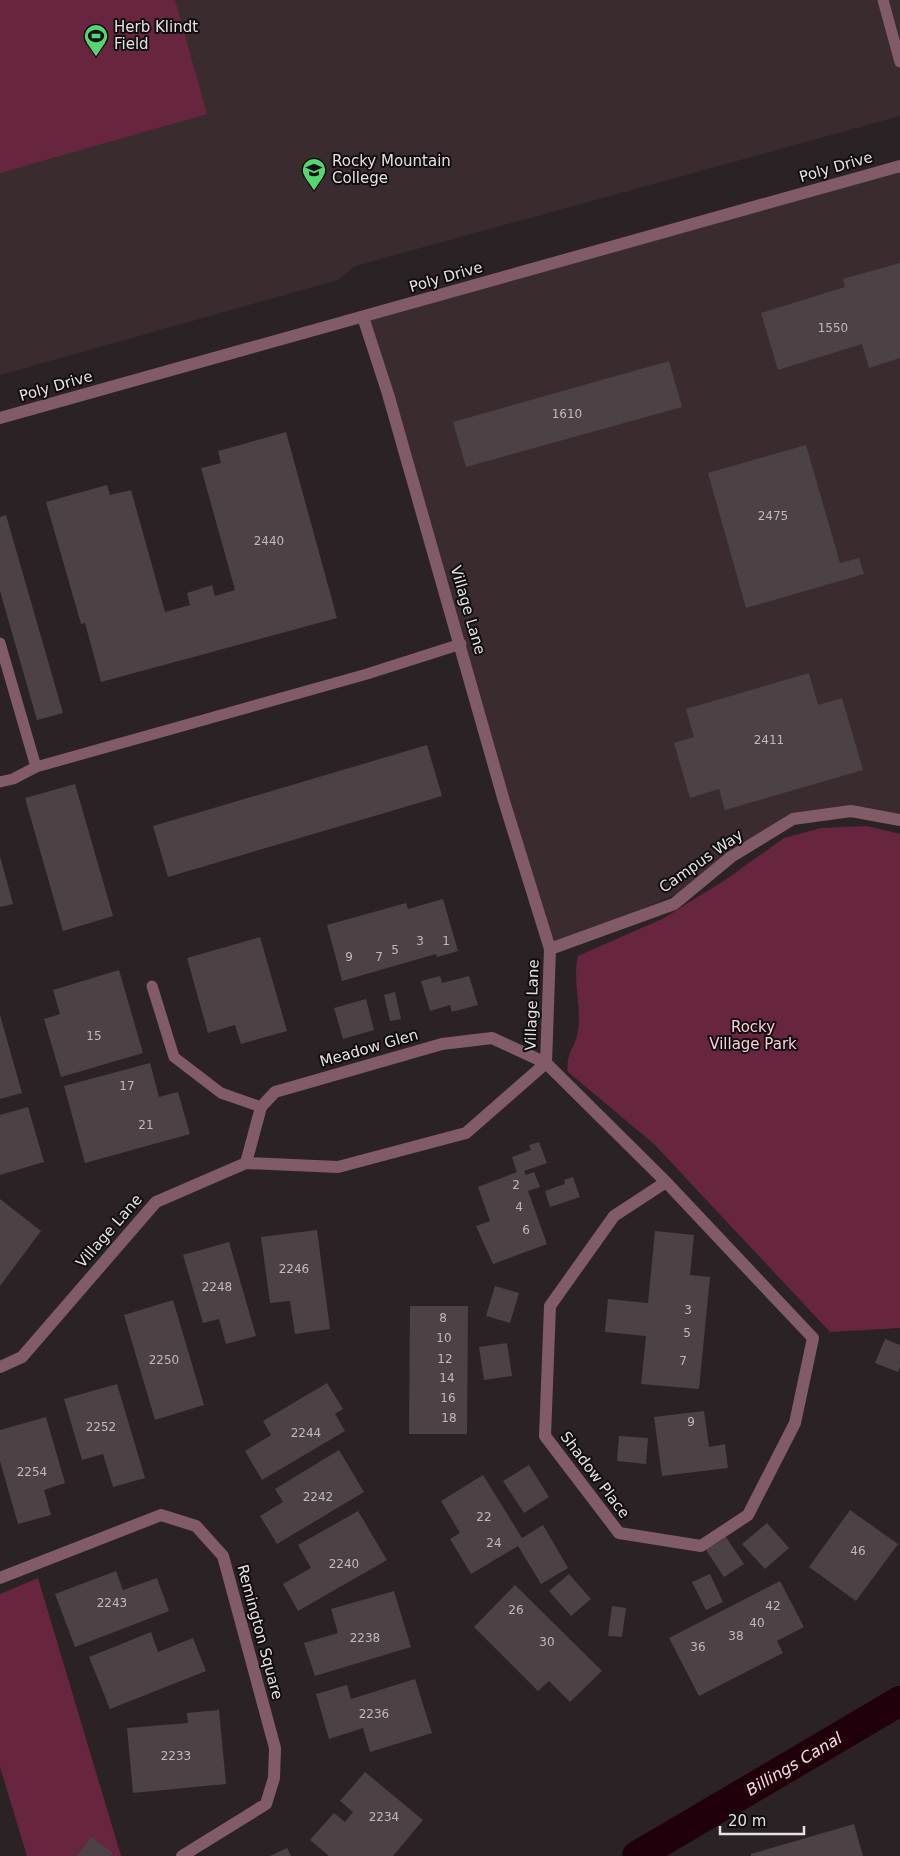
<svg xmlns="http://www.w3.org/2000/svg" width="900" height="1856" viewBox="0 0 900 1856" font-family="'DejaVu Sans',sans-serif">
	<rect width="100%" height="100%" fill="#2a2225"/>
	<!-- built -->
	<path fill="#3a2b2f" d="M0,0H900V116L355,266L338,280L0,375Z
		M900,165V821L883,817L793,819L697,885L550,949L363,317Z"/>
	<!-- green -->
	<path fill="#682540" d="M0,0H175L207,114L0,173Z
		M867,826L900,834V1328L830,1332L654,1144L568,1072C565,1053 576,1047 578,1031C582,1005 572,981 578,956L664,918L725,880L784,838L821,828Z
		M38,1578L121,1856H27L0,1767V1594Z"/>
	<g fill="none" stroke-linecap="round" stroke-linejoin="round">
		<!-- canal -->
		<path stroke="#1f000b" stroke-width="30" id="s1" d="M637,1856L900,1701"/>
	</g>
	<!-- building -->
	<path fill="#4c4245" d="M900,263V358L869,368L862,344L778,370L761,313L845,287L843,279Z
		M669,361L682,407L466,467L453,422Z
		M286,432L337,618L101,682L85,623L81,624L46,502L107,485L110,495L131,490L165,612L190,605L187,593L212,585L215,596L235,590L201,468L221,463L218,451Z
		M806,445L840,563L859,558L864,574L746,608L708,473Z
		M6,515L63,713L37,720L0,591V517Z
		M809,673L818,705L842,698L863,770L725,810L719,789L690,798L674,743L694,737L686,709Z
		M427,745L442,796L168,877L153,826Z
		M75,784L113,916L63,931L25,798Z
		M0,856L13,904L0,907Z
		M443,899L458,951L437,957L436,954L342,981L327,925L406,903L408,909Z
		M260,937L287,1031L241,1044L235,1025L208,1033L187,958Z
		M119,970L143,1053L61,1077L44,1019L60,1014L53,990Z
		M440,976L442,983L469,976L478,1005L452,1012L450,1005L430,1011L421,981Z
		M395,992L401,1019L390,1021L384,995Z
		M366,999L374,1030L343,1039L334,1008Z
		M0,1015L22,1093L0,1099Z
		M150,1063L159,1097L178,1092L190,1134L85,1163L64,1086Z
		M28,1107L44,1162L0,1175V1115Z
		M539,1142L547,1163L524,1171L526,1175L534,1172L540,1187L528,1191L547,1244L493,1264L476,1226L490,1221L478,1187L517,1172L512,1157L531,1150L529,1145Z
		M573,1177L580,1197L550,1207L545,1191L565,1184L564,1180Z
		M0,1199L41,1231L0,1286Z
		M317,1230L330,1329L295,1334L290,1301L270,1303L261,1237Z
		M655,1231L694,1235L690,1275L710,1277L699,1389L641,1384L646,1336L605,1332L608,1299L648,1303Z
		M229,1242L256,1336L226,1344L219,1319L203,1323L183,1255Z
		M495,1286L519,1293L510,1323L486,1316Z
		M173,1300L204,1405L155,1420L124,1315Z
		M410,1306H468L467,1434H409Z
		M885,1339L900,1345V1367L898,1372L875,1363Z
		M507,1343L512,1376L484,1380L479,1347Z
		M327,1383L343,1409L335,1414L345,1431L262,1480L245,1451L271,1435L263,1421Z
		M117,1384L145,1478L113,1487L103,1454L82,1460L64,1399Z
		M704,1411L709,1447L725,1444L728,1468L662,1476L654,1417Z
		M46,1417L65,1483L44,1490L51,1515L18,1524L0,1461V1430Z
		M619,1436L648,1438L646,1464L617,1461Z
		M339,1450L364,1492L277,1544L260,1516L283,1502L275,1489Z
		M529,1465L549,1497L524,1513L503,1481Z
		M483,1475L522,1538L543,1525L568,1568L541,1584L518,1546L471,1574L450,1539L460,1533L441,1501Z
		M850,1510L898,1544L856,1601L809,1567Z
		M358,1511L387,1560L298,1611L283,1584L311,1568L298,1545Z
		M767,1523L789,1548L765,1569L742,1544Z
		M726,1537L744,1564L724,1577L706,1550Z
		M116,1571L123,1590L157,1578L169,1611L75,1647L55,1594Z
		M569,1574L591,1599L571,1616L549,1591Z
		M710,1574L723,1602L706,1610L692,1582Z
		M780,1581L804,1627L777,1641L783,1653L699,1696L669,1638Z
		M515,1585L602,1671L570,1702L549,1681L538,1691L474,1627Z
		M394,1591L411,1647L315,1676L304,1643L338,1633L331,1609Z
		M612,1606L626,1608L622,1637L608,1636Z
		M151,1632L158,1652L193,1638L206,1671L110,1709L89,1657Z
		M415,1679L432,1733L370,1752L363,1728L329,1739L316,1694L347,1685L351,1699Z
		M219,1710L226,1784L133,1793L127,1728L188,1723L187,1713Z
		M365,1772L423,1820L393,1856H329L310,1840L334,1813L345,1822L353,1812L340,1801Z
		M854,1824L863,1856H751V1854Z
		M91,1837L113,1853L110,1856H77Z
		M287,1848L291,1856H270Z"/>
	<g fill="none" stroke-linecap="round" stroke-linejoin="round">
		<!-- service -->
		<path stroke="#815b68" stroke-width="11" d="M883,0L900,62
			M0,643L36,767
			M0,782L13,779L36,767L367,674L461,644
			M152,986L174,1057L221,1093L261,1107"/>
		<!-- minor -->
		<path stroke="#815b68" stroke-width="12" d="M550,949L674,904L731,857L793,819L851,811L900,820
			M246,1163L261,1107L275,1092L442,1044L492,1038L546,1063L666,1182
			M666,1182L813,1338L795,1423L748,1515L701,1546L619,1533L545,1436L550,1306L614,1216Z
			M0,1367L22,1357L156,1202L246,1163L338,1167L466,1133L546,1063L550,949L504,801L388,394L363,317
			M0,1578L161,1515L196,1526L223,1556L275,1748L274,1778L266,1804L182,1856"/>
		<!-- tertiary -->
		<path stroke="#815b68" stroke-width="12" d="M0,418L900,166"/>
	</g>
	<!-- icons -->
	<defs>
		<g id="stadium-pin" transform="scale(1.25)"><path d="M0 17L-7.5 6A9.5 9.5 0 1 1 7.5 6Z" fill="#56d671" stroke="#100d0e"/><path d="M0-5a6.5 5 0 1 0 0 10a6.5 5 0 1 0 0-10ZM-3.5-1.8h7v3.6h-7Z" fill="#111"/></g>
		<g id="university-pin" transform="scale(1.25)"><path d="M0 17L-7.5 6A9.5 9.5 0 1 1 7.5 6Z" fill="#56d671" stroke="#100d0e"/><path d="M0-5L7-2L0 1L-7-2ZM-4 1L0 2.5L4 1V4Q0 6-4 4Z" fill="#111"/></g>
	</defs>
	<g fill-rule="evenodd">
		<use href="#stadium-pin" x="96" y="36"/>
		<use href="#university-pin" x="314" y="170"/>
	</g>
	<g text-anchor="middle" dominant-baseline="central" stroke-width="4" stroke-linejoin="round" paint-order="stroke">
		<!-- number labels -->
		<g font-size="12" fill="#c0b9bc">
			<text x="833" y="328">1550</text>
			<text x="567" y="414">1610</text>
			<text x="773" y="516">2475</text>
			<text x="269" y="541">2440</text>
			<text x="769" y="740">2411</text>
			<text x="420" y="941">3</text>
			<text x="446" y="941">1</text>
			<text x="395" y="950">5</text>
			<text x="349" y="957">9</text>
			<text x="379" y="957">7</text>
			<text x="94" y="1036">15</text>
			<text x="127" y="1086">17</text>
			<text x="146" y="1125">21</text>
			<text x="516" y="1185">2</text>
			<text x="519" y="1207">4</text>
			<text x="526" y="1230">6</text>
			<text x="294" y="1269">2246</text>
			<text x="217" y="1287">2248</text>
			<text x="688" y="1310">3</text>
			<text x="443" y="1318">8</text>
			<text x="687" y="1333">5</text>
			<text x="444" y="1338">10</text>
			<text x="445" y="1359">12</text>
			<text x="164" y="1360">2250</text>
			<text x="683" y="1361">7</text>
			<text x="447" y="1378">14</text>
			<text x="448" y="1398">16</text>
			<text x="449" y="1418">18</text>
			<text x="691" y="1422">9</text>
			<text x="101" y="1427">2252</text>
			<text x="306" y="1433">2244</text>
			<text x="32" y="1472">2254</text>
			<text x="318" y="1497">2242</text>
			<text x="484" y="1517">22</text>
			<text x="494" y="1543">24</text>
			<text x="858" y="1551">46</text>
			<text x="344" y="1564">2240</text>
			<text x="112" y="1603">2243</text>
			<text x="773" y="1606">42</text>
			<text x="516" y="1610">26</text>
			<text x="757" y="1623">40</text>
			<text x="736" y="1636">38</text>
			<text x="365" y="1638">2238</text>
			<text x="547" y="1642">30</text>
			<text x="698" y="1647">36</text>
			<text x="374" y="1714">2236</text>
			<text x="176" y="1756">2233</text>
			<text x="384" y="1817">2234</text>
		</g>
		<!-- poi labels -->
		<g font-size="15" fill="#e7e1e3" stroke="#100d0e" text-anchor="start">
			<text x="114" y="27">Herb Klindt<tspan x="114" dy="17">Field</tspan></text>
			<text x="332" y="161">Rocky Mountain<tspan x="332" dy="17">College</tspan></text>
		</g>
		<!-- street labels -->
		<g font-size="15" fill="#e7e1e3" stroke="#100d0e">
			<text transform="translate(836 167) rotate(-16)">Poly Drive</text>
			<text transform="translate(446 277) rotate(-16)">Poly Drive</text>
			<text transform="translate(56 386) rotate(-16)">Poly Drive</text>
			<text transform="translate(468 610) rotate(74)">Village Lane</text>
			<text transform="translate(701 861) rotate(-35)">Campus Way</text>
			<text transform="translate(532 1005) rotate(-88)">Village Lane</text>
			<text transform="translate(369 1048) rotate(-16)">Meadow Glen</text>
			<text transform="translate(109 1231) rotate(-49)">Village Lane</text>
			<text transform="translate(595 1475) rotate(53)">Shadow Place</text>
			<text transform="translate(260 1632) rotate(75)">Remington Square</text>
		</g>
		<!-- park labels -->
		<g font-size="15" fill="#fecddc" stroke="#100d0e">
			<text x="753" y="1027">Rocky<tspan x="753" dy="17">Village Park</tspan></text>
		</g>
		<!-- water labels -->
		<g font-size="16" font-style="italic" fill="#f6dce4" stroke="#100d0e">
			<text stroke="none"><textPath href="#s1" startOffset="182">Billings Canal</textPath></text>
		</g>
	</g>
	<!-- scale -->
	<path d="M720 1826v8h84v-8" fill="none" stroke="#e7e1e3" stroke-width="2.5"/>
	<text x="728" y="1826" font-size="15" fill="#e7e1e3" stroke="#100d0e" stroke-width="4" paint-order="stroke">20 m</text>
</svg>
